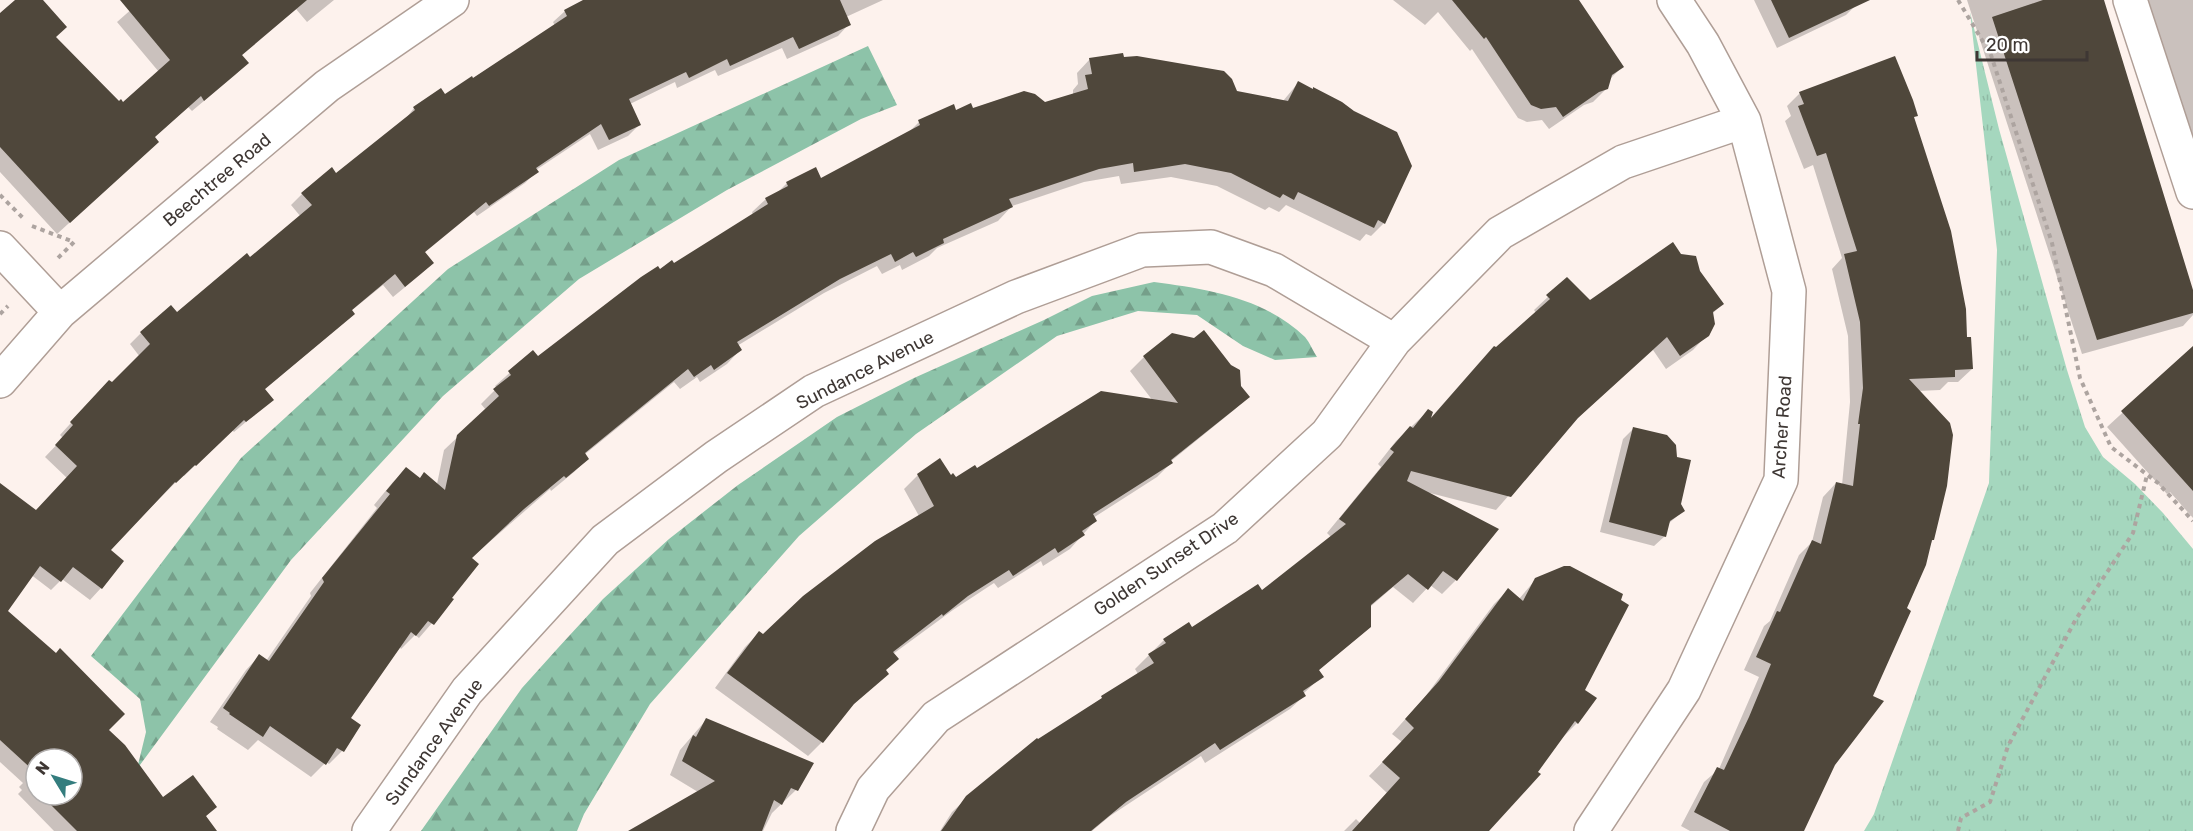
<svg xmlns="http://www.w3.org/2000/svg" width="2193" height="831" viewBox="0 0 2193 831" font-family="Rubik,sans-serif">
	<defs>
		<pattern id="grass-tufts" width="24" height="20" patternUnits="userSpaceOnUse" patternTransform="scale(1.5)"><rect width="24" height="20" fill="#a5d7be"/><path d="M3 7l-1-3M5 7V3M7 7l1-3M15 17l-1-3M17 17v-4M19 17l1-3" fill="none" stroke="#8fb9a4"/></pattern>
		<pattern id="forest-firs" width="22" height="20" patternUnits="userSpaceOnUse" patternTransform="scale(1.5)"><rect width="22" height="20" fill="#8dc3a9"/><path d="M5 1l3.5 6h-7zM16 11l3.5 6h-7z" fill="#759f8a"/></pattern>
	</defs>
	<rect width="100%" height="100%" fill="#fdf2ed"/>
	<!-- grass -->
	<path fill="url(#grass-tufts)" d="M1970,12L1999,129L2067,370L2085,427L2103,457L2135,484L2163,513L2193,549V831H1864L1874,814L1989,483L1997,250Z"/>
	<!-- forest -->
	<path fill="url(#forest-firs)" d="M868,46L897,105L861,119L727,190L579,279L443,396L291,560L137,769L146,732L140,699L91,656L241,458L448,269L619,160Z
		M1154,282C1207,289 1265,298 1305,337C1310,343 1313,351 1317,357L1275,360L1243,346L1197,315L1138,311L1057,336L916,434L799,536L650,704L584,814L577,831H421L522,688L558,648L603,599L669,539L738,485L837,417L914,378L1044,320L1092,296Z"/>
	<!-- shadow -->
	<path fill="#0003" fill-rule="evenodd" d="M17,0H41L54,37L123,105L159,72L117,22L142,0H334L307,22L296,9L241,56L247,63L235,75L192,111L188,107L153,138L145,154L57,234L0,172V16Z
		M587,0H883L846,17L849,24L838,36L787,59L782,48L718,76L715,70L677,88L675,82L630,104L640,124L628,136L598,150L590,134L536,170L537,171L525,183L477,216L474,212L424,253L432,263L421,274L393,297L383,285L351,311L341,325L264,390L272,400L234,432L232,430L184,476L183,475L108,550L101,588L90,600L62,579L51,590L0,551V492L35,512L67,478L45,457L63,438L60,435L98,393L112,384L140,357L130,344L141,333L177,314L250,259L301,217L291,205L302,194L336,175L404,121L414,108L445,96L555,26L553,22L565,11Z
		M1393,0H1576L1622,67L1609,80L1607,88L1593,102L1584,105L1549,129L1542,120L1527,122L1518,118L1472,49L1470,51L1438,12L1425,25Z
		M1754,0H1854L1856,5L1846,15L1777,48Z
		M1967,0H2102L2193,296V315L2183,326L2082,354Z
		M2125,0H2193V166Z
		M1090,59H1123L1236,93L1283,101L1298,83L1384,223L1371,236L1366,234L1360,241L1286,205L1279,212L1269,207L1265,210L1217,186L1171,177L1121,184L1119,176L1084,182L1012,206L998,221L937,248L929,256L902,270L900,265L882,274L877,266L824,293L737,346L740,350L727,364L700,382L697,377L680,389L674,382L584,455L587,459L574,472L551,491L550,489L470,559L450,598L452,600L419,638L415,635L401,649L399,646L349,718L342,751L329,764L326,762L311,777L258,740L248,750L217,729L218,727L210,722L246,670L259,656L266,661L311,596L310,593L377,508L374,505L393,482L407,469L419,479L437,484L444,450L486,410L481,404L497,388L495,386L533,352L538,358L659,271L674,265L753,215L752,212L766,199L777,193L787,183L820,180L906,135L919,122L955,111L1045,104L1073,95V90L1078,84L1077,73Z
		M1800,93L1916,115L1913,118L1972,369L1958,382H1948L1940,390L1918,391L1933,539L1802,831H1690L1681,826L1704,782L1719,769L1759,677L1744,670L1764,626L1770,621L1799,555L1812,542L1823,497L1836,483L1842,485L1850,402L1848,336L1832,269L1842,258L1813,165L1804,169L1785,121L1791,116L1787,106Z
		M1680,255L1699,272L1722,304L1712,314L1707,335L1693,350L1666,369L1653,350L1572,423L1496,510L1430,493L1456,580L1442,594L1430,585L1413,603L1393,587L1370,607V627L1318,671L1322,676L1303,694L1304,696L1290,709L1205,763L1201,756L1110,816L1092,831H940L952,812L967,798L1102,698L1138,674L1135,669L1164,640L1192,629L1262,593L1331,537L1327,533L1381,467L1378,464L1396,441L1428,411L1429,420L1480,362L1536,313L1534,310L1567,279L1590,302Z
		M2193,348V518L2170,492L2167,494L2107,427Z
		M1144,357L1239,386L1248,397L1234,410L1170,462L1171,463L1157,477L1093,518L1095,521L1070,549L1043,566L1041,561L998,588L994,583L953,610L893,654L885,671L887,674L847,710L822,742L808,756L715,688L745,647L759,633L763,636L919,516L904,489L918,475L950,476L955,479L1153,401L1130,371Z
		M1633,429L1683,511L1667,525L1665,536L1654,546L1600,532L1623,439Z
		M1536,579L1583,690L1595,699L1577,723L1563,737L1487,831H1344L1356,819L1360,823L1387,793L1369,776L1402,742L1392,734L1425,697L1494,604L1508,590L1519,599Z
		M0,598L6,611L107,730L163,799L215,807L205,817L215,831H54L18,794L22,790L19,787L23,783L0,762ZM36,759H72V795H36Z
		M706,720L812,764L796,790L772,813L763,831H646L698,792L670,775L680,750Z"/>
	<!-- building -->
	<path fill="#4f473b" d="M15,0H43L67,27L56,37L119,101L121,99L123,102L170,60L120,0H307L242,55L249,63L204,101L201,96L155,137L159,142L70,223L0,147V13Z
		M583,0H840L851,25L799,49L793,37L730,66L727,59L689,78L686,72L629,99L641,125L609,140L601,124L536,168L539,172L489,206L486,202L425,252L434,263L405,287L395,274L352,310L355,314L265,389L274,400L246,422L244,420L196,466L195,465L176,483L175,482L111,550L124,561L102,589L73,567L61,582L40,566L8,611L56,653L60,648L125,714L109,730L125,745L163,797L193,775L217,807L206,816L217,831H77L41,795H72V759H36V773L0,740V483L36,510L77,466L55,445L73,425L70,422L109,380L112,382L150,344L140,332L171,305L177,312L247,253L250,257L312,205L301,193L332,167L336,173L415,110L413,107L441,88L445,94L472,76L473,78L567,16L564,10Z
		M1452,0H1579L1624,67L1612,75L1608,89L1599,92L1563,117L1556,107L1541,109L1531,105L1486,37L1484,39Z
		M1771,0H1870L1789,38Z
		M2043,0H2104L2193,290V313L2097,340L1992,17Z
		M1123,53L1124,57L1137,56L1224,71L1232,79L1237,91L1288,101L1298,81L1313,89V87L1342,102L1354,111L1397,132L1412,166L1385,224L1378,220L1374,228L1298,192L1294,200L1283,194L1280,198L1231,173L1185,164L1134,172L1133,163L1099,169L1009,199L1013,207L943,239L944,243L916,257L913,252L895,262L891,254L840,279L737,342L742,350L714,370L711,365L694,377L688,369L585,453L589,459L566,478L564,476L524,509L472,558L479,564L452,598L454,599L434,625L428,621L416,636L411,632L351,718L361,725L344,752L337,748L326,765L270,726L263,737L229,714L230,713L223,708L259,654L269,661L324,582L322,578L390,494L386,491L406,467L420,478L424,472L445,490L457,435L499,396L493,389L511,375L508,371L533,350L538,356L641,277L658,266L660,269L672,260L674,263L768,204L765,198L788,186L786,182L816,167L821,178L920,125L918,120L954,104L956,110L971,103L973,108L1024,91L1035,94L1045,102L1088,89L1085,75L1092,74L1089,58Z
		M1895,56L1913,100L1918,116L1914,117L1951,231L1966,309L1967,337H1971L1973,369L1955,370V377L1909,379L1950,423L1953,435L1947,486L1934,540H1932L1926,565L1907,608L1911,611L1873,696L1884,701L1835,765L1804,831H1730L1694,812L1717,767L1724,770L1749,717L1771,664L1756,657L1777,611L1780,612L1812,540L1821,544L1836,482L1853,486L1860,424H1858L1863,388L1860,322L1844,254L1857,251L1826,153L1817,156L1798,106L1804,104L1799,92Z
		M1673,242L1681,254L1696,256L1700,271L1724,304L1713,312L1715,324L1709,336L1680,356L1667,337L1578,418L1511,497L1411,471L1407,481L1499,529L1457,581L1443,571L1428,590L1408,574L1371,605V627L1319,670L1324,677L1303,691L1306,696L1220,750L1215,743L1126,802L1091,831H941L966,796L1037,738L1038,739L1102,698L1101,696L1154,663L1148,654L1166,643L1163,639L1189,622L1192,627L1258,584L1262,590L1346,524L1339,519L1394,452L1390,449L1410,426L1413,428L1428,409L1433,412L1431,418L1494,346L1496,347L1550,299L1546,295L1567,277L1590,300Z
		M1204,330L1231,365L1240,370L1241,386L1250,397L1171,460L1173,463L1093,514L1097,521L1082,531L1085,535L1058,553L1055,548L1013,576L1009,570L968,596L943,616L942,614L893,652L899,659L886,670L889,674L854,704L823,743L727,673L759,631L763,634L803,596L875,541L934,506L917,474L940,458L951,475L953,473L956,477L975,465L977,468L1101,391L1178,403L1143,356L1172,333L1194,338Z
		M2193,346V491L2121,411Z
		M1633,427L1667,435L1676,445L1677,457L1691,460L1681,504L1685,511L1670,521L1666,537L1609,522Z
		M1564,566H1570L1623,594L1621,600L1629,605L1585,690L1597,698L1578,724L1575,721L1538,772L1541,774L1489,831H1352L1400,778L1382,762L1414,728L1405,719L1439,681L1508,588L1523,601L1535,578Z
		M706,718L814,763L798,791L791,788L782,805L774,800L762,831H628L715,781L682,761L693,735L696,737Z"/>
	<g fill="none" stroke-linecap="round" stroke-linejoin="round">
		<!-- street casing -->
		<g stroke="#af9e96" stroke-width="36">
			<path id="street" d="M2130,0L2193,192
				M0,248L60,312
				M0,381L60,312L327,86L452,0
				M369,831L467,691L605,540L716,457L814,391L1016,297L1142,250L1211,247L1274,270L1394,341
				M853,831L873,789L936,717L1225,528L1327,434L1394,341L1500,233L1623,162L1744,121
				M1591,831L1684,690L1781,480L1789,291L1744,121L1703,44L1674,0"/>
		</g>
		<!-- path -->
		<path stroke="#ada4a0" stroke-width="4" stroke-dasharray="4.5 4.5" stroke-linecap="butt" d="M1958,0L1991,55L2052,243L2080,378L2111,447L2158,483L2193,521
			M0,195L24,219
			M32,226L74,242L57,259
			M0,314L8,306
			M1958,831L1961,818L1990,802L2008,746L2076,619L2133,533L2147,475"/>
		<!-- street -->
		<use href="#street" stroke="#fff" stroke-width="33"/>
	</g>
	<g text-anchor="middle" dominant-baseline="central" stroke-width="6" stroke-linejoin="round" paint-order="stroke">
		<!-- street labels -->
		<g font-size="18" fill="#3e3734" stroke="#fff">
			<text transform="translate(217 180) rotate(-40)">Beechtree Road</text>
			<text transform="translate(865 370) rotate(-27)">Sundance Avenue</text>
			<text transform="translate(1782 427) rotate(-86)">Archer Road</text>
			<text transform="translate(1166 564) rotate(-34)">Golden Sunset Drive</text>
			<text transform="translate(434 742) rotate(-54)">Sundance Avenue</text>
		</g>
	</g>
	<!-- north arrow -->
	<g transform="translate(54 777) rotate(308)"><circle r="28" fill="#ffffff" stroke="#b2afae" stroke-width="1.5"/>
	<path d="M0-4.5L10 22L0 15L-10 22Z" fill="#347d7e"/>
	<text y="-9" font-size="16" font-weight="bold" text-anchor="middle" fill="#3e3734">N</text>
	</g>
	<!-- scale -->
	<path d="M1977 51v9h110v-9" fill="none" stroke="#3e3734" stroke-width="3"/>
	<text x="1986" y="51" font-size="18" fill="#3e3734" stroke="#ffffff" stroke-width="4.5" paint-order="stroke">20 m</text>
</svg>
